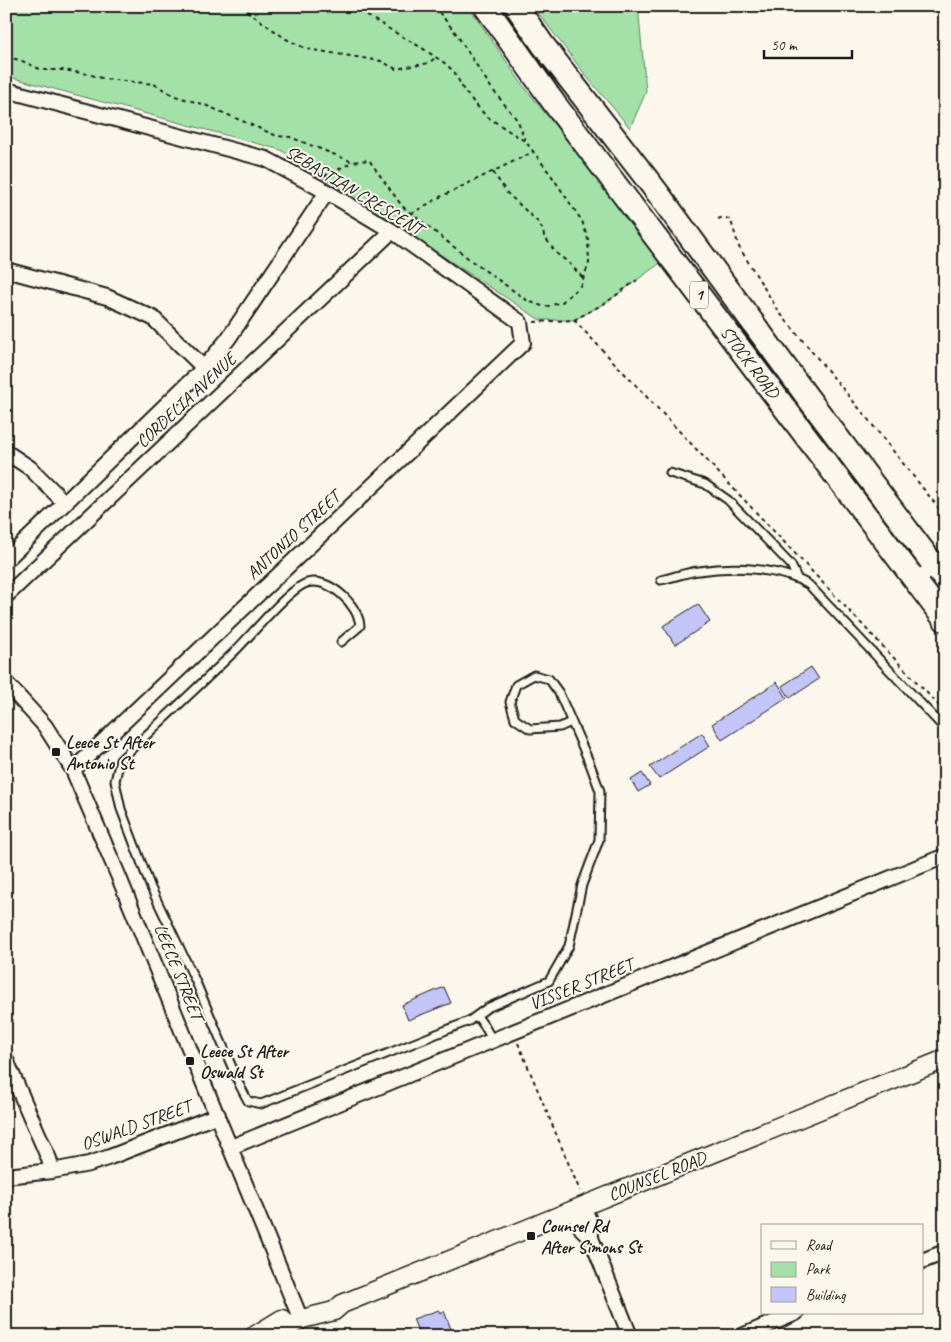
<svg xmlns="http://www.w3.org/2000/svg" width="951" height="1342" viewBox="0 0 951 1342" font-family="Caveat,sans-serif">
	<rect width="100%" height="100%" fill="#fbf7ec"/>
	<filter id="ink" filterUnits="userSpaceOnUse"><feTurbulence type="fractalNoise" baseFrequency=".02" numOctaves="2"/><feDisplacementMap in="SourceGraphic" scale="10" xChannelSelector="R" yChannelSelector="G"/><feConvolveMatrix kernelMatrix="1 2 1 2 8 2 1 2 1" color-interpolation-filters="sRGB"/></filter>
	<g filter="url(#ink)">
		<!-- green -->
		<path fill="#a3e1a9" stroke="#607e62" d="M6,6H468L522,84L663,261L607,302L574,320H540L281,150L6,76Z
			M533,6H638L646,92L630,128L587,77Z"/>
		<!-- building -->
		<path fill="#c3c4f7" stroke="#1c1c1c" d="M698,604L710,622L675,645L663,626Z
			M811,667L819,679L790,698L782,686Z
			M777,682L787,698L722,740L712,724Z
			M702,733L710,746L659,779L650,767Z
			M642,773L650,785L638,792L631,780Z
			M444,987L451,1003L408,1020L402,1005Z
			M439,1310L440,1313L444,1311L453,1334L449,1336H420L413,1319Z"/>
		<g fill="none" stroke-linecap="round" stroke-linejoin="round">
			<!-- service casing -->
			<g stroke="#1c1c1c" stroke-width="11">
				<path id="service" d="M670,473L705,484L728,500L791,565L797,578
					M661,580C674,577 687,572 699,571C732,566 780,567 809,585L945,729
					M341,642L360,626C359,606 329,576 307,583C288,589 250,637 233,653C196,689 158,724 120,760L115,781L121,809L151,888L195,980L240,1086L248,1101L261,1104L469,1021L487,1008L549,981L569,946L582,885L599,840L600,791L590,764L559,693L549,679L534,675L516,685L510,702L515,719L530,729L560,727L571,722
					M477,1016L485,1027L493,1041"/>
			</g>
			<!-- minor casing -->
			<g stroke="#1c1c1c" stroke-width="18">
				<path id="minor" d="M6,90L266,159L327,192L392,231L520,322L523,343L73,770
					M6,270L107,297L153,318L204,368
					M6,452L30,468L65,503
					M6,560L204,368L228,339L327,192
					M915,582L945,557
					M6,596L392,231
					M6,683L45,726L73,770L118,875L301,1320
					M6,1060L49,1159L52,1171
					M231,1147L945,856
					M6,1176L52,1171L89,1164L110,1157L218,1115
					M583,1206L591,1225V1238L630,1336
					M573,1211L582,1229L591,1238
					M922,1261L945,1252
					M742,1336L796,1313"/>
			</g>
			<!-- tertiary casing -->
			<g stroke="#1c1c1c" stroke-width="21">
				<path id="tertiary" d="M254,1336L282,1319
					M273,1336L302,1319L334,1311L342,1304L945,1059"/>
			</g>
			<!-- trunk casing -->
			<g stroke="#1c1c1c" stroke-width="26">
				<path id="trunk" d="M485,6L554,103L945,620
					M516,6L543,45L657,192L808,398L945,580"/>
			</g>
			<!-- path -->
			<path stroke="#1c1c1c" stroke-width="2" stroke-dasharray="4 4" stroke-linecap="butt" d="M240,6L286,39L307,49L381,61L396,69L429,63L436,57
				M434,6L455,32L492,89L518,121L525,140
				M6,57L20,60L42,70H63L88,74L105,79L154,84L175,96L205,105L277,136L290,137L353,162L369,160L402,206L473,262L528,301L545,307L562,302L581,285L589,263L588,239L582,221L551,175L526,142L486,116L464,91L455,73L446,64L422,48L350,6
				M493,172L507,193L537,221L543,230L544,236L556,253L569,263L583,278
				M324,176L353,162
				M411,214L440,197L533,152
				M718,219C723,217 727,217 731,221L739,247L779,312L863,413L945,516
				M574,320L945,712
				M534,322L574,320L607,302L637,280
				M518,1043L580,1191"/>
			<!-- service -->
			<use href="#service" stroke="#fbf7ec" stroke-width="7"/>
			<!-- minor -->
			<use href="#minor" stroke="#fbf7ec" stroke-width="14"/>
			<!-- tertiary -->
			<use href="#tertiary" stroke="#fbf7ec" stroke-width="18"/>
			<!-- trunk -->
			<use href="#trunk" stroke="#fbf7ec" stroke-width="22"/>
		</g>
	</g>
	<!-- markers -->
	<g fill="#1c1c1c" stroke="#fbf7ec" stroke-width="2">
		<rect x="51" y="747" width="10" height="10" rx="2.5"/>
		<rect x="185" y="1056" width="10" height="10" rx="2.5"/>
		<rect x="526" y="1231" width="10" height="10" rx="2.5"/>
	</g>
	<g text-anchor="middle" dominant-baseline="central" stroke-width="4" stroke-linejoin="round" paint-order="stroke">
		<!-- shield labels -->
		<rect fill="#fbf7ec" stroke="#5f5e5a" stroke-width="1" x="690" y="281.5" width="18" height="27" rx="4"/>
		<g font-size="16" font-weight="bold" fill="#1c1c1c">
			<text x="699" y="295">1</text>
		</g>
		<!-- street labels -->
		<g font-size="18" fill="#1c1c1c" stroke="#fbf7ec">
			<text transform="translate(354 190) rotate(31)">SEBASTIAN CRESCENT</text>
			<text transform="translate(750 362) rotate(53)">STOCK ROAD</text>
			<text transform="translate(186 400) rotate(-43)">CORDELIA AVENUE</text>
			<text transform="translate(293 535) rotate(-43)">ANTONIO STREET</text>
			<text transform="translate(179 972) rotate(68)">LEECE STREET</text>
			<text transform="translate(581 984) rotate(-22)">VISSER STREET</text>
			<text transform="translate(136 1125) rotate(-20)">OSWALD STREET</text>
			<text transform="translate(657 1176) rotate(-22)">COUNSEL ROAD</text>
		</g>
		<!-- poi labels -->
		<g font-size="18" font-weight="bold" fill="#1c1c1c" stroke="#fbf7ec" text-anchor="start">
			<text x="66" y="742">Leece St After<tspan x="66" dy="21">Antonio St</tspan></text>
			<text x="200" y="1051">Leece St After<tspan x="200" dy="21">Oswald St</tspan></text>
			<text x="541" y="1226">Counsel Rd<tspan x="541" dy="21">After Simons St</tspan></text>
		</g>
	</g>
	<!-- margin -->
	<rect width="951" height="1342" fill="none" stroke="#fbf7ec" stroke-width="25"/>
	<rect x="12" y="12" width="926" height="1317" fill="none" stroke="#1c1c1c" stroke-width="2" filter="url(#ink)"/>
	<!-- legend -->
	<rect x="761" y="1224" width="162" height="90" fill="#fbf7ec" stroke="#a29f99"/>
	<rect x="771" y="1241" width="25" height="8" fill="#fbf7ec" stroke="#a29f99"/>
	<text x="806" y="1250" font-size="15" fill="#1c1c1c">Road</text>
	<rect x="771" y="1262" width="25" height="15" fill="#a3e1a9" stroke="#a29f99"/>
	<text x="806" y="1274" font-size="15" fill="#1c1c1c">Park</text>
	<rect x="771" y="1287" width="25" height="15" fill="#c3c4f7" stroke="#a29f99"/>
	<text x="806" y="1300" font-size="15" fill="#1c1c1c">Building</text>
	<!-- scale -->
	<path d="M764 50v8h88v-8" fill="none" stroke="#1c1c1c" stroke-width="2.5"/>
	<text x="771" y="50" font-size="15" fill="#1c1c1c" stroke="#fbf7ec" stroke-width="4" paint-order="stroke">50 m</text>
</svg>
